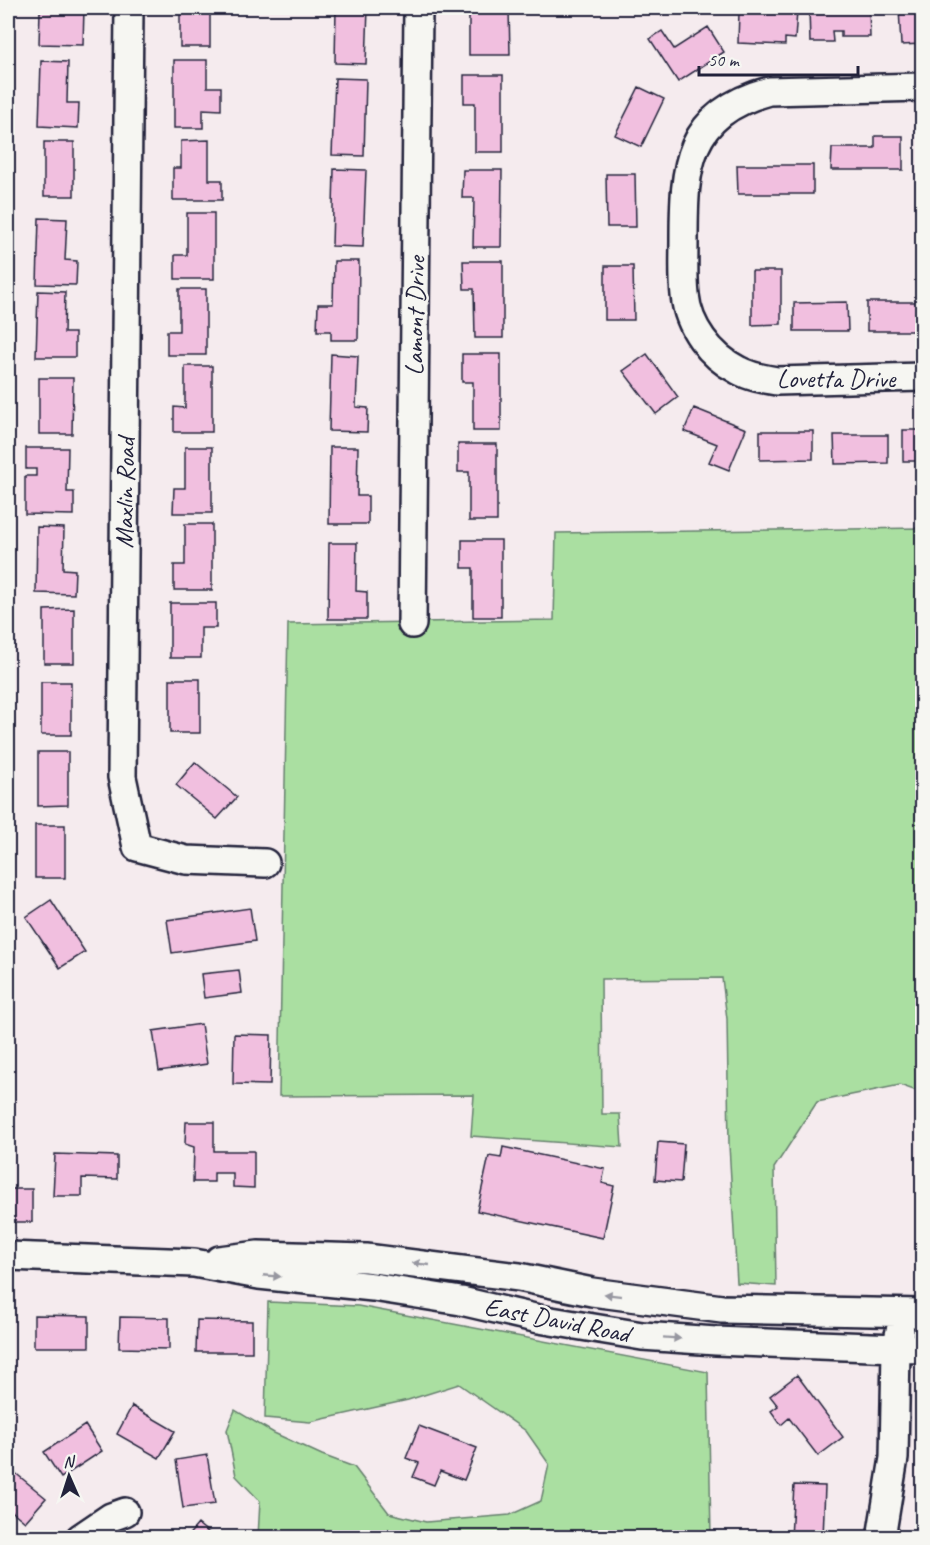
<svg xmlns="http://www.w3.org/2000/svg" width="930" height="1545" viewBox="0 0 930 1545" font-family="Caveat,sans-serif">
	<rect width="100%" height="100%" fill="#f5ebee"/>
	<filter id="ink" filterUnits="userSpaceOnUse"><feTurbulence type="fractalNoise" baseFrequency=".0167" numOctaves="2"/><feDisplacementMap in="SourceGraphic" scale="12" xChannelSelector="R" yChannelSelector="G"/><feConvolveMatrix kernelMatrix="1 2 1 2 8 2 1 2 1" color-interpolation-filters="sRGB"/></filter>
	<g filter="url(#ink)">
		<!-- green -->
		<path fill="#aadfa1" stroke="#66806e" stroke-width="1.5" d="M922,528V1093L900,1085L817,1102L774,1168L776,1286L737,1283L729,1145L727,1019L722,978L601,979L602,1114H620L622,1147L471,1136L474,1095L279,1096L288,624L554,620L556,533Z
			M268,1302L358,1306L708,1372L711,1537H472V1535L461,1538L258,1537L260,1501L236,1476L227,1430L235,1410L274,1433L322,1455L354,1467L389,1513L426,1522L510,1515L541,1501L549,1464L526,1431L459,1384L408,1400L310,1422L265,1418Z"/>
		<!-- building -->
		<path fill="#f1bfdf" stroke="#22223b" stroke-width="1.5" d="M52,8H84L83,45L39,44L40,11L52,12Z
			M180,8H210V47H180Z
			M336,8H368L366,64L335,63Z
			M469,8L509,9L510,55H469Z
			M756,8H773V10L797,11L795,39L785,38V45L738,43L739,12H756Z
			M809,8H869L870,37H841V31H832L833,42H810Z
			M899,8H922V44L901,45Z
			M708,27L724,52L678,82L650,39L662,31L674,49Z
			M174,60H207V87H221V110L203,109V128H174Z
			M41,61L68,62L67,103H79L78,128L39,126Z
			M464,75H503V152H475V103H464Z
			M335,78L366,79L364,156L332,155Z
			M639,87L664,99L641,147L615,135Z
			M875,136H903V170H831L832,148H875Z
			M209,140V180H222V200H173V168H181V141Z
			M44,142H74V196H44Z
			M737,165H813V194H738Z
			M334,169L366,170L363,247L332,246Z
			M463,170H502L501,247H473L474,198H462Z
			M606,174H635L636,227H607Z
			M187,213H214V279H175V255H187Z
			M39,218L67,219L65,260L77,261L76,285L37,284Z
			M334,261H359L358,340H331V331H317L318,304H333Z
			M463,261H503V338H475L474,289H464Z
			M605,266H633L634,320H605Z
			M752,271H781V324L752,325Z
			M179,289H206V355H167V331H179Z
			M38,291L65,292L64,333H75V357H36Z
			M847,302L848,331H794V303Z
			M867,302H920L921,331H867Z
			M331,354L358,356L356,407L368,408L367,432L329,431Z
			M462,354H501V431H473V382H462Z
			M647,354L678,397L656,414L623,371Z
			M185,366H212V432H174V407L185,408Z
			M39,378H73L72,434H39Z
			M694,408L746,429L729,470L709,462L717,444L684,431Z
			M903,430H922V461H903Z
			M760,431H813V459L760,460Z
			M834,435H888V463L835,464Z
			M458,444H497V521H469V472H458Z
			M185,447H212V513H173L174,488H185Z
			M330,447H358L357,496H368V524H329Z
			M26,448H68L67,492H74V515L25,514V476H36V469H26Z
			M185,524H212V590H174V565H185Z
			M37,527L64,528L63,569L75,570L74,594L36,593Z
			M462,540H501V617H473V568H462Z
			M329,543H357L356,591L367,592V619H328Z
			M170,603H216V628H201V658H170Z
			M74,609V663H44V610Z
			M170,679H200V733H170Z
			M41,682H71V735H41Z
			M38,752H68V805L38,806Z
			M195,762L237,797L217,819L176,785Z
			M35,825H65V878H35Z
			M51,900L85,952L60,968L26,917Z
			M250,908L255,941L172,953L167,920Z
			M239,970L242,993L204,998L201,974Z
			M201,1024L207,1064L159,1071L153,1031Z
			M234,1034L271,1035L270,1085L233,1084Z
			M186,1122H214V1151H254V1188L233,1187V1173H214V1182H193L194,1147L185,1144Z
			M658,1142L684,1144L681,1182L655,1180Z
			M503,1147L605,1169L602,1183L614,1186L603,1238L477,1211L489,1156L501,1158Z
			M55,1154L117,1156V1179L82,1178V1196H53Z
			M8,1189H32V1222H8Z
			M919,1211H922V1241L918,1240Z
			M34,1315L89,1316V1347H34Z
			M120,1317L169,1318V1349L119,1348Z
			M197,1320L252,1321V1352H196Z
			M797,1375L843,1437L818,1456L789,1418L781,1425L771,1411L778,1406L770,1396Z
			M132,1406L175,1431L159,1458L117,1434Z
			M85,1425L102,1451L61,1478L44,1452Z
			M419,1426L477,1448L464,1480L440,1471L434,1485L413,1477L419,1463L406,1458Z
			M207,1455L215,1504L183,1508L176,1460Z
			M8,1467L46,1498L25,1522L8,1508Z
			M794,1485L825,1486L823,1538H791Z
			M198,1524L215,1538H186Z"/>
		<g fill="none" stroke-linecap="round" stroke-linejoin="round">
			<!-- minor casing -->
			<g stroke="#22223b" stroke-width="32">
				<path id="minor" d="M129,8L122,777L137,847L186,860L265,863
					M922,87L769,91C686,114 684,166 684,240C684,258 683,277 685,295C688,326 710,356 738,370C750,377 764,379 777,381L922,377
					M412,624L418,8
					M8,1256L194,1263L259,1275L373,1287L461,1301L539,1319L642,1336L716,1341L922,1349
					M219,1260L258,1255L366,1258L519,1277L592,1292L722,1309L922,1313
					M80,1538L111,1517L125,1512
					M881,1538L894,1458L896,1349L900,1331"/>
			</g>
			<!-- minor -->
			<use href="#minor" stroke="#f6f6f2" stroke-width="27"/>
		</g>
		<!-- one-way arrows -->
		<defs><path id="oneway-solid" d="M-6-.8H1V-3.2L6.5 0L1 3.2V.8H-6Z" transform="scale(1.5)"/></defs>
		<g fill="#9797a0">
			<use href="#oneway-solid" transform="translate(421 1264) rotate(-174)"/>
			<use href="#oneway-solid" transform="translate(272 1276) rotate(5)"/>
			<use href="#oneway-solid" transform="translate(613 1295) rotate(-173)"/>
			<use href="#oneway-solid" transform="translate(672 1338) rotate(4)"/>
		</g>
	</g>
	<g text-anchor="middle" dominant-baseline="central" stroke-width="5" stroke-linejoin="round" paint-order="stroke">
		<!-- street labels -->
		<g font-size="26" fill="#22223b" stroke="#f6f6f2">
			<text transform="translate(415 316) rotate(-89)">Lamont Drive</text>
			<text x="836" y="378">Lovetta Drive</text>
			<text transform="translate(125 493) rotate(-89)">Maxlin Road</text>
			<text transform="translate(557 1320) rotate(11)">East David Road</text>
		</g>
	</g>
	<!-- margin -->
	<rect width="930" height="1545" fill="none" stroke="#f6f6f2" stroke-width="30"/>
	<rect x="15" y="15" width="900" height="1515" fill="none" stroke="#22223b" stroke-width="2" filter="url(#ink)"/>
	<!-- north arrow -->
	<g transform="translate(69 1476) rotate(357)" stroke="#f6f6f2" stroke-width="4.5" paint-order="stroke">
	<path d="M0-4.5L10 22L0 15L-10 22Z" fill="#22223b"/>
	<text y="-9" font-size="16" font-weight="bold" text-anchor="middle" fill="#22223b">N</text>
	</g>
	<!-- scale -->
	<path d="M699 66v9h159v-9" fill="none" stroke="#22223b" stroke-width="3"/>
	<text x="708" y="66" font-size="18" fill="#22223b" stroke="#f6f6f2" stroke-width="4.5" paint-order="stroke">50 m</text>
</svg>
